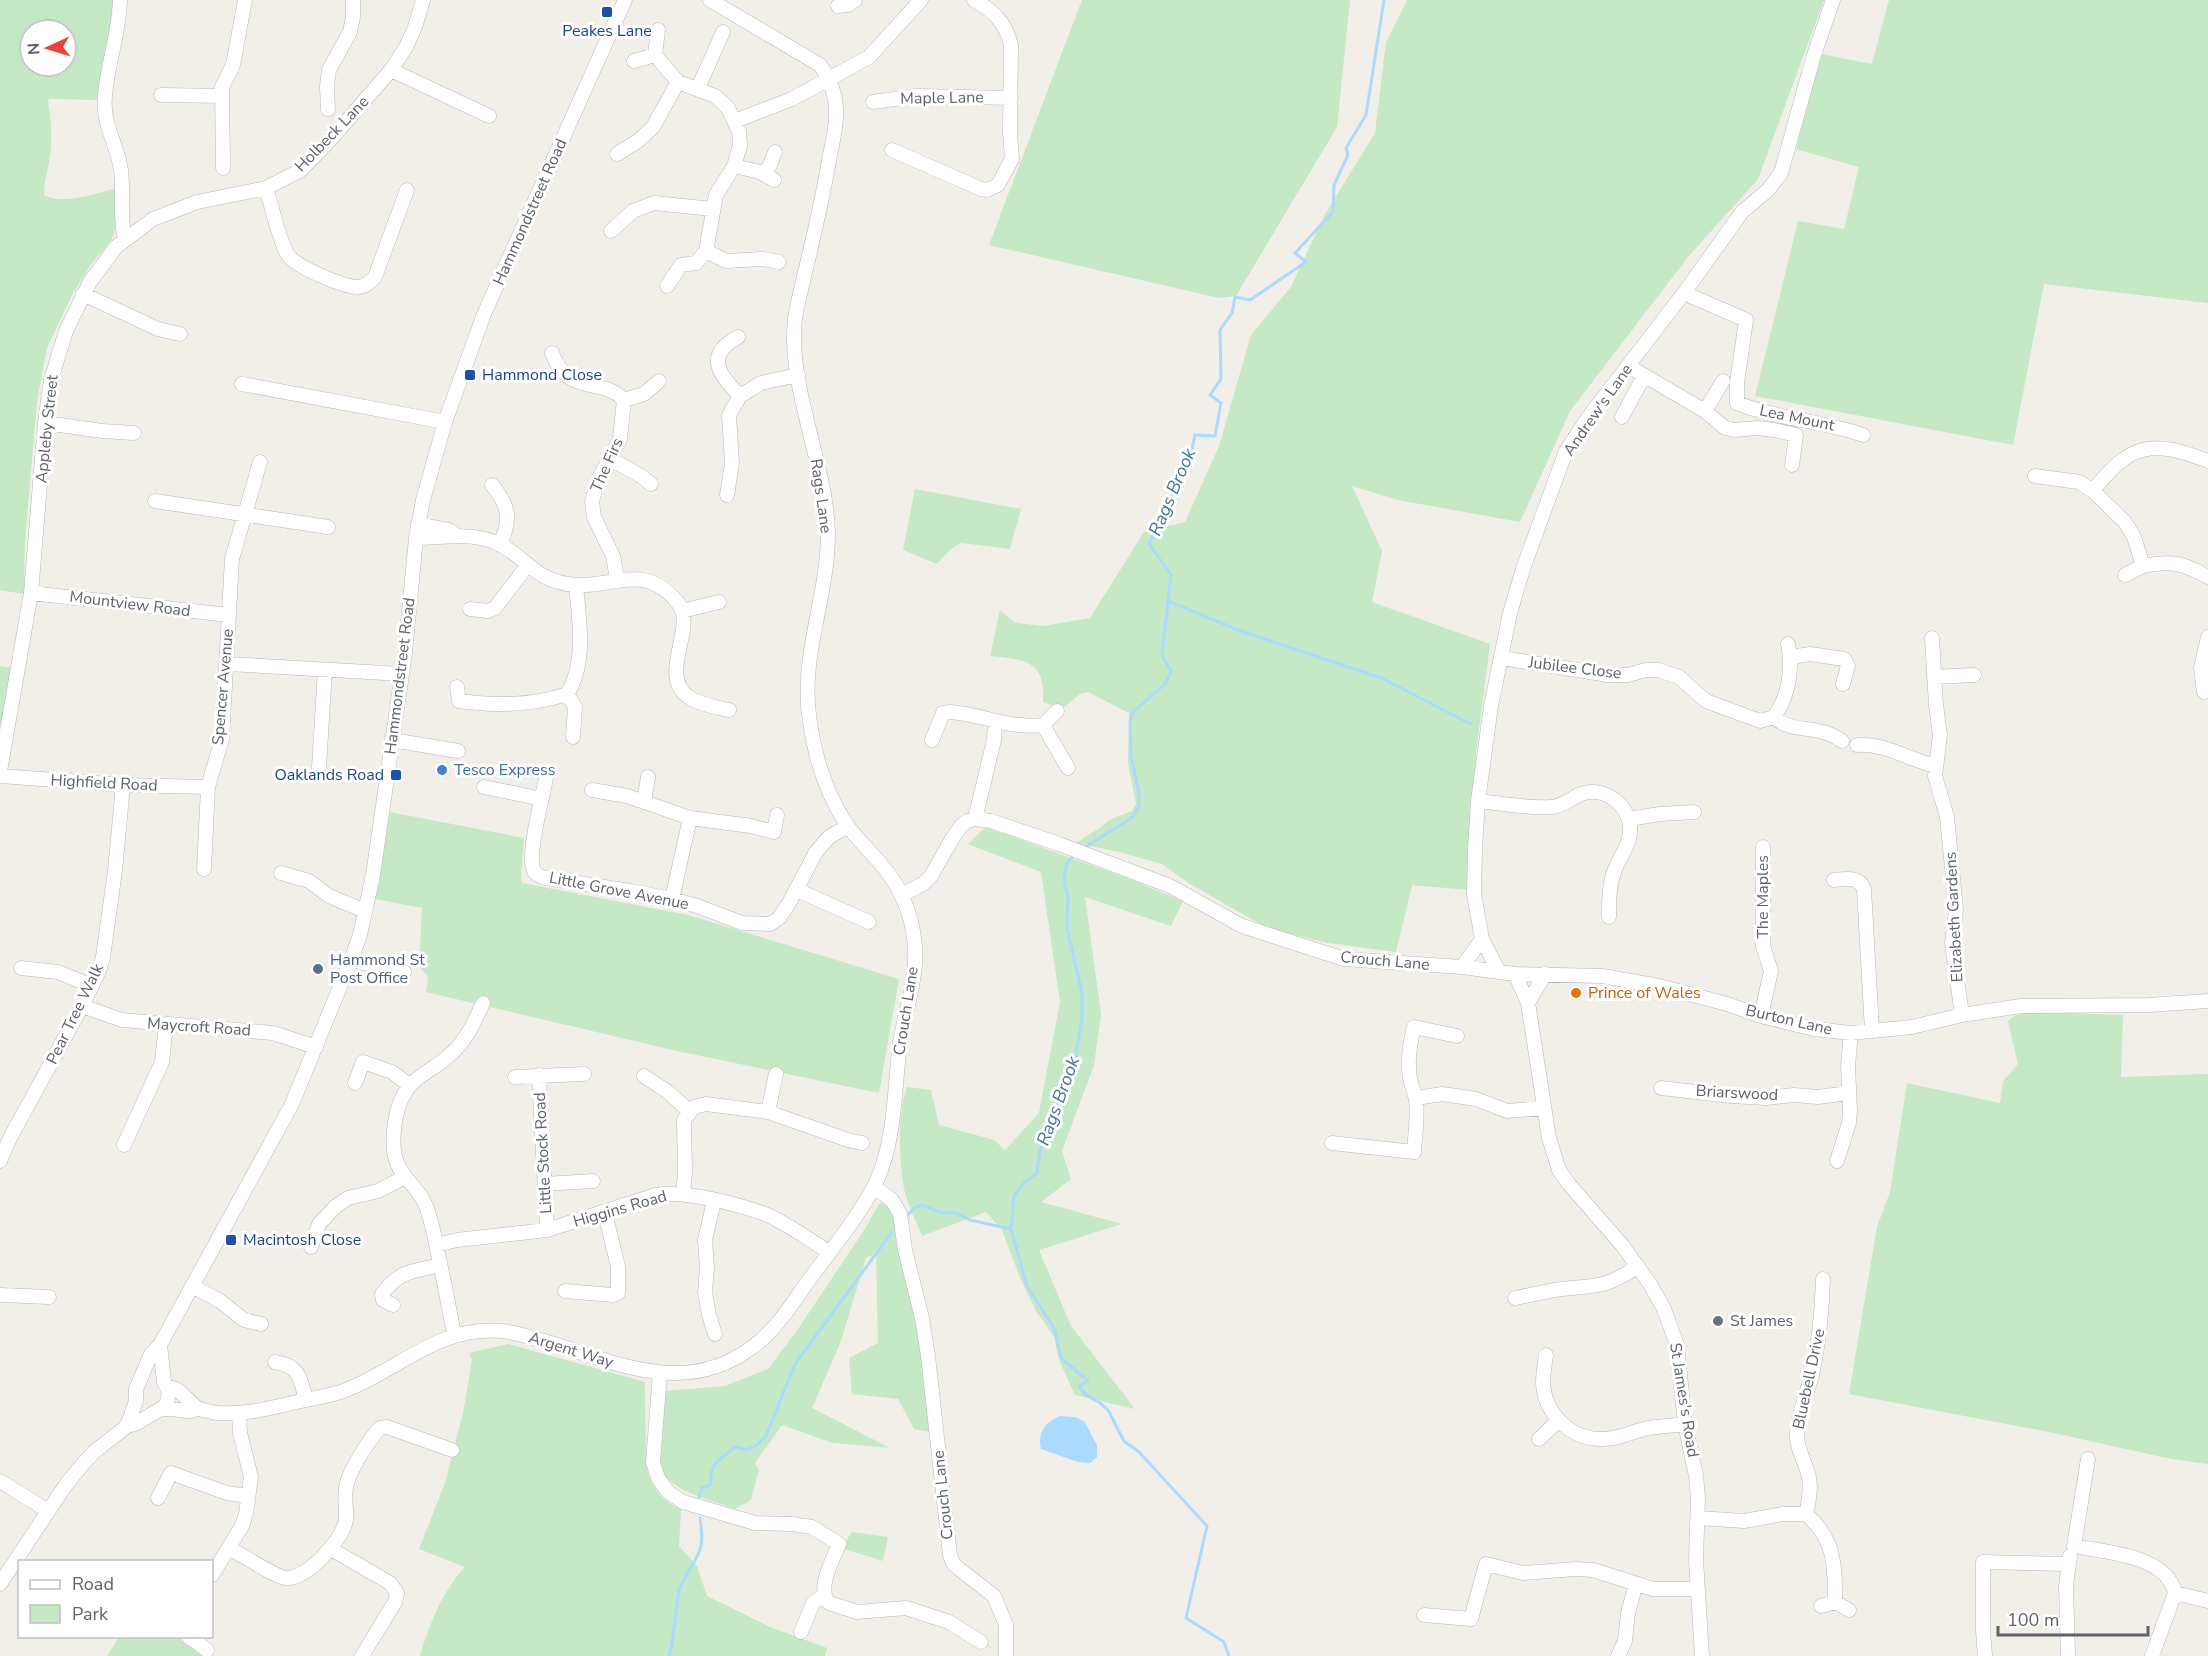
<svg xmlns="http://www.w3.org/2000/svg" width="2208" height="1656" viewBox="0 0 2208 1656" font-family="'Nunito Sans',sans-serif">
	<rect width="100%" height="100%" fill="#f1efe8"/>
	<!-- green -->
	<path fill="#c5e8c5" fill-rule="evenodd" d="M0,0H114L113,16L97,100L48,99C51,120 53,141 49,162C47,173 44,183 44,195C63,206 96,193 117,188L115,230L111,241L92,263L72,295L47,348L37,401L25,541L24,594L0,590ZM30,30H66V66H30Z
		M1082,0H1350L1337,127L1236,296L1219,298L989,245Z
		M1407,0H1824L1758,179L1688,257L1570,411L1520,522L1398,500L1352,486L1382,551L1372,602L1490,644L1476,752L1469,890L1412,885L1396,952L1328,943L1267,928L1190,884L1162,864L1119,852L1076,843L1101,827L1109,820L1132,811L1136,804L1128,763L1129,713L1088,692L1080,694L1062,709L1043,702C1046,661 1025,659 990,656L1000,610L1015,623L1043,626L1090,618L1144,532L1185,522L1219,446L1251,335L1291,287L1325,214L1375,133L1386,42Z
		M1889,0H2208V303L2044,284L2013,445L1755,396L1798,221L1844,229L1859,167L1796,149L1821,54L1872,64Z
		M915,489L1021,509L1010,549L961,543L951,549L937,564L903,550Z
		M0,666L13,668L0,742Z
		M390,812L524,838L521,876L522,883L688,915L899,979L879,1093L677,1051L426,992L428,977L419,966L422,908L375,899Z
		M986,827L1129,879L1183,901L1171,926L1085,897L1101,1014L1094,1065L1062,1151L1071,1179L1041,1202L1122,1224L1039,1250L1071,1326L1135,1409L1075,1395L1059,1360L1054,1337L1036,1311L1021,1280L1002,1230L986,1212L922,1236C917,1222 909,1208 905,1193C899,1165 897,1114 907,1087L931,1090L939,1125L994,1140L1005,1150L1039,1113L1060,1002L1041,872L968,844Z
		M2039,1012L2123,1015L2121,1077L2208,1074V1464L2171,1459L2049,1432L1849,1394L1877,1227L1890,1192L1907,1083L2000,1103L2003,1081L2018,1064L2008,1021L2016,1015Z
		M882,1203L891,1209L895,1217L914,1307L932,1432L914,1429L898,1399L852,1394L849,1358L878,1343L876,1254L866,1258L841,1341L812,1408L890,1448L833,1443L782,1425L755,1463L759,1470L751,1500L735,1509C717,1502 680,1493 667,1478C653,1463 663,1412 665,1391L725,1386L768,1369L796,1332L865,1229L879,1204Z
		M508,1344L645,1382L646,1466C651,1486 661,1502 681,1509L679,1546L697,1566L707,1596L770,1627L827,1648L825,1656H420C429,1625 443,1590 465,1567L419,1549L445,1483L463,1413L472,1360L469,1353Z
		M852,1532L888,1537L883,1561L841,1548Z
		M120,1636L176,1637L207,1656H107Z"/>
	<!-- water -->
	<path fill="#aadaff" d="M1060,1416L1075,1417L1084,1421L1097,1445V1457L1090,1463L1078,1462L1041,1449C1037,1432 1046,1422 1060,1416Z"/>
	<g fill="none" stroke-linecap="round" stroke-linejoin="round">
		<!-- stream -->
		<path stroke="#aadaff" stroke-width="3" d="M1168,601L1243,632L1381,678L1471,724
			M1082,849L1133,817L1139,806V793L1131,756L1130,723L1132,713L1166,683L1171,671L1162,655L1171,575L1149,544L1191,454L1195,435L1215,436L1221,403L1210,395L1221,379L1220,330L1232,313L1235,297L1250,300L1306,262L1295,253L1333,212L1334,185L1348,155L1346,148L1366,115L1384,0
			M1074,855L1067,863L1064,878L1068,898L1067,928L1082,993V1019L1075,1059L1059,1100L1056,1116L1048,1126L1045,1140L1040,1150L1037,1173L1024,1183L1014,1196L1011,1229L1027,1286L1055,1330L1061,1358L1088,1381L1079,1386L1086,1395L1100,1403L1108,1410L1124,1441L1139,1452L1207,1526L1186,1618L1224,1642L1229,1656
			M906,1217L915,1207L923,1205L942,1213H956L970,1220L1011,1229
			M699,1497L702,1488L710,1485C712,1459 717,1463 735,1447L747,1450L757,1445L766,1436L795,1364L892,1232
			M669,1656C675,1635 675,1613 679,1592C683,1575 697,1563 701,1546C703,1537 701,1527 700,1518"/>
		<!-- minor casing -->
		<g stroke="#b5b8bc" stroke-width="15">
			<path id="minor" d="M120,0C119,33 108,63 105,95C102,125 117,143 121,170C124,193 119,217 125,239
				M838,6L848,5L855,0
				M634,61L655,55
				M391,70L489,116
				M698,88L723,32
				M161,95L222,96
				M873,102L917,96L1011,98
				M328,109L327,86L329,70L350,32L353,17V0
				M735,121L792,99L869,57L921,0
				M892,150L981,189L987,190L998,185L1012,159L1010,132L1011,45C1005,22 994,11 974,0
				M617,154L638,141L653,127L678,82L655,55L658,30
				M734,166L760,172L774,180
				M223,168L222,87L233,65L245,0
				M763,174L770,165L775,152
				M266,188C272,206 279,241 288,255C295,267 346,288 359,287C366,286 370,282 375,277L407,190
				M611,231L633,211L654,203L713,209
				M706,251L726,261L763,259L779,262
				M667,286L681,265L696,263L706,251L716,195L734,166L740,146L739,131L728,108L715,96L678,82
				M1684,293L1746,320L1737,383V403C1777,419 1822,421 1863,435
				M83,294L158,329L180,334
				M552,353C570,399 598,374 624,400L620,439L598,480L592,501L594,517L613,556L617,579
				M1628,366L1705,411L1725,428L1734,430L1758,428L1774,430L1796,435L1792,465
				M242,384L445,422
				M740,396L761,383L798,375
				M624,400L644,394L659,381
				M1705,411L1723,381
				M1622,417L1644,376
				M45,423L102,431L134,433
				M610,459L641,476L651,484
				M2035,476L2079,482L2093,491L2125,522L2134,537L2143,566C2171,560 2183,563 2208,577
				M492,485C510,507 511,519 500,545
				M2093,491C2130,443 2152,439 2208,461
				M727,495L732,463L729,415L740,396C719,375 704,355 738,337
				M155,501L328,527
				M418,524L449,530L456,535
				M416,538C444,538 475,531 501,545C530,561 536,582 576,585C616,587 645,562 678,603C698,627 656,676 690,698C701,705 716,707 729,710
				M2125,575L2143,566
				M31,593L229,615
				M470,609L488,611L495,608L527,566
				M682,611L719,602
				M1932,638L1936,705L1940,735L1935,776L1947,817L1956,910L1952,943L1962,1015
				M1791,657L1810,654L1844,659L1848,666L1843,684
				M1502,658L1608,675H1628L1646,670H1658L1679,677L1706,701L1760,721L1774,717C1790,732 1810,726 1829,734C1834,735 1838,739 1842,741
				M228,664L402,674
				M1934,677L1974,675
				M457,687L459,701C496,706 532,706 567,694C587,663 579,619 576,585
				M2204,692L2201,668L2208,637
				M567,694L575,707L573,737
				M1774,717C1789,696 1793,668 1788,644
				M1043,725L1057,711
				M392,740L458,751
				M932,740L943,713L950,712C982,714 1008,729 1043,725L1068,768
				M1857,745C1887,743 1908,760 1936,766
				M319,767L325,670
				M0,771L31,593L45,423L51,380L66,331L90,282L116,247L153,219L197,202L266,188L301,170L332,138L391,70L406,47L415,27L423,0
				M0,776L123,785L208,787
				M546,778C543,796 526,857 534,871C537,875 541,877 546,878L630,891L672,899L697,906L742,923L770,924L779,918L789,903L816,852L829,837L848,826
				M484,787L542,799
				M592,790L627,796L690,818L751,826L774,832L777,815
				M1478,801C1500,803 1531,809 1552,807C1564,806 1571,798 1581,794C1606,785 1633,808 1630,833C1629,846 1621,855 1616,867C1609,882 1609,900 1609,917
				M644,802L648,777
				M975,819L994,740L995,722
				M1629,819L1660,814L1694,812
				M204,869L208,787L222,739L232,559L260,462
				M281,873L309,881L329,896L365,911
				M1834,880C1847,879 1859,876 1864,889L1872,1030
				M797,890L869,922
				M902,895L924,883L931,876L952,839L961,826L967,821L975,819L991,821L1059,844L1170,886L1242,926L1344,959L1462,967L1515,974L1602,976L1659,986L1727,1004L1761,1016L1814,1029L1851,1033L1912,1027L1962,1015L2021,1006L2148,1005L2208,1001
				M672,899L690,818
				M351,960L404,972
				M1462,967L1482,939
				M21,968L58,972L92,986
				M1499,972L1482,939L1474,894L1475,848L1478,801L1491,706L1510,613L1524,566L1566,451L1590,415L1684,293L1742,212L1768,190L1781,173L1814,55L1833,0
				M1515,974L1528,1003L1549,1138L1559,1170L1568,1183L1622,1245L1650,1284L1664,1309L1677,1345L1685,1424L1696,1476L1698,1497L1696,1560L1702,1656
				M1528,1003L1545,974
				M82,1006L122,1020L273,1033L316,1047
				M1761,1016L1771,971L1763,946V847
				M539,1075L547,1230
				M644,1076L668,1092L689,1111
				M515,1077L584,1074
				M355,1083L363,1062L392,1072L410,1086
				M1661,1088L1731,1096L1766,1098L1794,1095L1818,1097L1849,1093
				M1416,1098L1442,1094L1463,1097L1476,1099L1507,1111L1544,1108
				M768,1112L776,1074
				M1332,1143L1414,1152C1415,1135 1418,1117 1416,1100C1415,1093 1411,1085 1410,1078C1407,1061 1410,1043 1414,1027L1457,1036
				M124,1145L162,1062L166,1024
				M0,1161L10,1138L82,1006L99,971L103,957L115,871L123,785
				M1837,1161L1849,1123L1850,1111L1848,1065L1851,1033
				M545,1184L593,1181
				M874,1187L892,1200L900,1214L905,1250L922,1318L928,1356L950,1555L953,1563L958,1568L994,1596L1006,1625V1656
				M683,1194L685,1173L684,1120L694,1107L706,1104L768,1112L848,1140L862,1143
				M714,1201L705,1240L707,1267L705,1292L709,1315L715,1334
				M436,1245L457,1240L547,1230L656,1195C685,1190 737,1204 765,1214C787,1223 809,1240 829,1252
				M311,1247L319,1224L335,1207L348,1198L378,1191L405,1177
				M1823,1279C1822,1311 1819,1343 1812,1375C1807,1394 1798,1413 1797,1433C1796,1448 1804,1459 1808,1473C1812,1486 1809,1501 1806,1514C1835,1539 1835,1565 1835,1602
				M192,1286L220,1301L244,1320L261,1324
				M565,1291L612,1295L618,1293V1267L605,1213
				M0,1295L49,1297
				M1515,1298C1531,1295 1546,1291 1562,1289C1598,1285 1606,1288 1638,1266
				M393,1305L383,1300L382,1294C400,1270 412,1272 440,1265
				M454,1335C450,1311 445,1287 440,1263C436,1245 433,1224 426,1206C419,1187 399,1177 395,1156C391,1139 395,1110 404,1094C415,1075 437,1068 452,1053C467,1039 475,1021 483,1003
				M1546,1355C1545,1364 1543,1373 1543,1382C1544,1412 1569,1438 1599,1439C1615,1440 1629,1433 1644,1429C1657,1426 1672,1426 1685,1424
				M275,1362C300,1366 300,1378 306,1400
				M660,1373L653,1462L658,1478L668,1492L683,1502L755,1523L792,1524L812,1527L839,1544C833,1560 816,1588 829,1603L857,1612L906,1608L949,1622L981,1642
				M167,1386L178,1390L198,1409
				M159,1410C171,1407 178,1411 189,1411C192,1411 195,1409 199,1409C205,1410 212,1413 218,1413C245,1415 271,1408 297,1402C313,1398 331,1396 346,1390C402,1368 437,1326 502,1331C518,1333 535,1339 551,1343C618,1364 687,1396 751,1348C776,1331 792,1303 809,1280C832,1248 860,1216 877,1180C896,1137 894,1089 900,1043C904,1017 913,991 915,964C917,927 905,891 880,863C869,850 857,839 847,825C827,795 815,758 810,722C799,658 828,598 828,534C827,461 782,377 797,307C808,258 821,210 829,160C832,144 837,127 836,111C836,93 830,79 820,65L710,0
				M127,1426L136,1401V1389L151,1354L160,1345L292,1104L351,960L360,935L373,875L405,653L416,538L423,500L445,422L484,314L625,0
				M1539,1439L1558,1421
				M2088,1459L2074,1546C2104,1552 2167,1555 2175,1593L2208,1601
				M0,1481L48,1511
				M158,1498L171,1473L227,1493L248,1496
				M1699,1518L1744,1521L1783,1514H1806
				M229,1548C241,1554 275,1577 286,1578C306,1580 343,1540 346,1520C347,1507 343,1496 347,1483C351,1468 369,1440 380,1428L387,1427L452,1450
				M331,1549L390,1583L397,1593L395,1602L362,1656
				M212,1575L242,1526L246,1514L251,1477L240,1433L239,1413
				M0,1584L65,1486L82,1465L94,1452L127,1426L137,1423L164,1407L167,1402L169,1392L164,1382L160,1345
				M1821,1606L1835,1602L1849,1610
				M1424,1615L1471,1619L1486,1564L1523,1573L1575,1569L1593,1570L1653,1589H1697
				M801,1632L813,1603L824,1595
				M188,1636L207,1650
				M1618,1656L1625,1641L1628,1613L1636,1584
				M1985,1656L1983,1631V1562L2068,1564
				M2068,1656L2066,1586L2070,1556
				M2152,1656L2175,1593"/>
		</g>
		<!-- minor -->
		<use href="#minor" stroke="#fff" stroke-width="14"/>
	</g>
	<!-- markers -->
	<g fill="#1a4fb4" stroke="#fff" stroke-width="2">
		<rect x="601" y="6" width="12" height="12" rx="3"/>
		<rect x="464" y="369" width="12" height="12" rx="3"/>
		<rect x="390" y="769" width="12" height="12" rx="3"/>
		<rect x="225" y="1234" width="12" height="12" rx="3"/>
	</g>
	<circle fill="#3f7fe0" stroke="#fff" stroke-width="2" cx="442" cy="770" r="6"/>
	<circle fill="#5c6f8a" stroke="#fff" stroke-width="2" cx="318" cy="969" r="6"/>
	<circle fill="#e8710a" stroke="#fff" stroke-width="2" cx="1576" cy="993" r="6"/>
	<circle fill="#6b7280" stroke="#fff" stroke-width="2" cx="1718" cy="1321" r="6"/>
	<g text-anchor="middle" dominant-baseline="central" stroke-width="6" stroke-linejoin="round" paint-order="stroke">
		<!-- transit labels -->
		<g font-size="16" fill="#164399" stroke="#fff" text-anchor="start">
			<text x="607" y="31" text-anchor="middle">Peakes Lane</text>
			<text x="482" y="375">Hammond Close</text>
			<text x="384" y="775" text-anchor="end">Oaklands Road</text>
			<text x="243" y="1240">Macintosh Close</text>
		</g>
		<!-- street labels -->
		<g font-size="16" fill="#5f6368" stroke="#fff">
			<text transform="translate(942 98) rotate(-1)">Maple Lane</text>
			<text transform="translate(332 134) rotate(-46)">Holbeck Lane</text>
			<text transform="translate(530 212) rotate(-66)">Hammondstreet Road</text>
			<text transform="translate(1598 410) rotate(-55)">Andrew's Lane</text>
			<text transform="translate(1797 418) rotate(12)">Lea Mount</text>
			<text transform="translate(47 429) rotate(-84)">Appleby Street</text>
			<text transform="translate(607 465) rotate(-66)">The Firs</text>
			<text transform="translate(821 496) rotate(82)">Rags Lane</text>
			<text transform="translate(130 604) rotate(7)">Mountview Road</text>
			<text transform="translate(1575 668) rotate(7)">Jubilee Close</text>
			<text transform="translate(400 676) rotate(-83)">Hammondstreet Road</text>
			<text transform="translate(223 687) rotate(-85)">Spencer Avenue</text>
			<text transform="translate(104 783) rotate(3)">Highfield Road</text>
			<text transform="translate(619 891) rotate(11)">Little Grove Avenue</text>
			<text transform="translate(1763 897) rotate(-90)">The Maples</text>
			<text transform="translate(1954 917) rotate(-93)">Elizabeth Gardens</text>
			<text transform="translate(1385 961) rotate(5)">Crouch Lane</text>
			<text transform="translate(906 1011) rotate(-81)">Crouch Lane</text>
			<text transform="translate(75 1014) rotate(-64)">Pear Tree Walk</text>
			<text transform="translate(1789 1020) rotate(13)">Burton Lane</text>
			<text transform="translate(199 1027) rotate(4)">Maycroft Road</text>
			<text transform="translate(1737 1093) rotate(3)">Briarswood</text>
			<text transform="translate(543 1153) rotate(-93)">Little Stock Road</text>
			<text transform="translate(620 1209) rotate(-16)">Higgins Road</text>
			<text transform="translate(571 1350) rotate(17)">Argent Way</text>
			<text transform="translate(1809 1379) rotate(-78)">Bluebell Drive</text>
			<text transform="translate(1684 1400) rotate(81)">St James's Road</text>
			<text transform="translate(943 1495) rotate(-96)">Crouch Lane</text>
		</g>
		<!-- shop labels -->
		<g font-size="16" fill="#366cbe" stroke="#fff" text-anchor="start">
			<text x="454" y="770">Tesco Express</text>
		</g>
		<!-- service labels -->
		<g font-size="16" fill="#4e5e75" stroke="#fff" text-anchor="start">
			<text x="330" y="960">Hammond St<tspan x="330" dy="18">Post Office</tspan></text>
		</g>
		<!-- food labels -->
		<g font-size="16" fill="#c56008" stroke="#fff" text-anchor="start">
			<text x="1588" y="993">Prince of Wales</text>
		</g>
		<!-- worship labels -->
		<g font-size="16" fill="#5b616d" stroke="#fff" text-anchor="start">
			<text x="1730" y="1321">St James</text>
		</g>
		<!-- water labels -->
		<g font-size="18" font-style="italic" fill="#4174aa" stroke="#fff">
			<text transform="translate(1172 492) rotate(-67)">Rags Brook</text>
			<text transform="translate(1058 1101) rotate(-70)">Rags Brook</text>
		</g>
	</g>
	<!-- legend -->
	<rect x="18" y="1560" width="195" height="78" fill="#ffffff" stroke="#bfc1c3" stroke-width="1.5"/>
	<rect x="30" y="1580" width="30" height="9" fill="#ffffff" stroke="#bfc1c3" stroke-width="1.5"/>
	<text x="72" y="1590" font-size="18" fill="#5f6368">Road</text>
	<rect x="30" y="1605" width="30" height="18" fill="#c5e8c5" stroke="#bfc1c3" stroke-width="1.5"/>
	<text x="72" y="1620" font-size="18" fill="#5f6368">Park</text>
	<!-- north arrow -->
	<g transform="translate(48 48) rotate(266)"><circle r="28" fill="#ffffff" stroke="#bfc1c3" stroke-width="1.5"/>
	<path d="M0-4.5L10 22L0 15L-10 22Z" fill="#ea4335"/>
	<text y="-9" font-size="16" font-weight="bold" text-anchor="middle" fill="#5f6368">N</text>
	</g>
	<!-- scale -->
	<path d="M1998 1626v9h150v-9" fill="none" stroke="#5f6368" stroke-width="3"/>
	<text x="2007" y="1626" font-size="18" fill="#5f6368" stroke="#ffffff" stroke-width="4.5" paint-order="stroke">100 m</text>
</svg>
